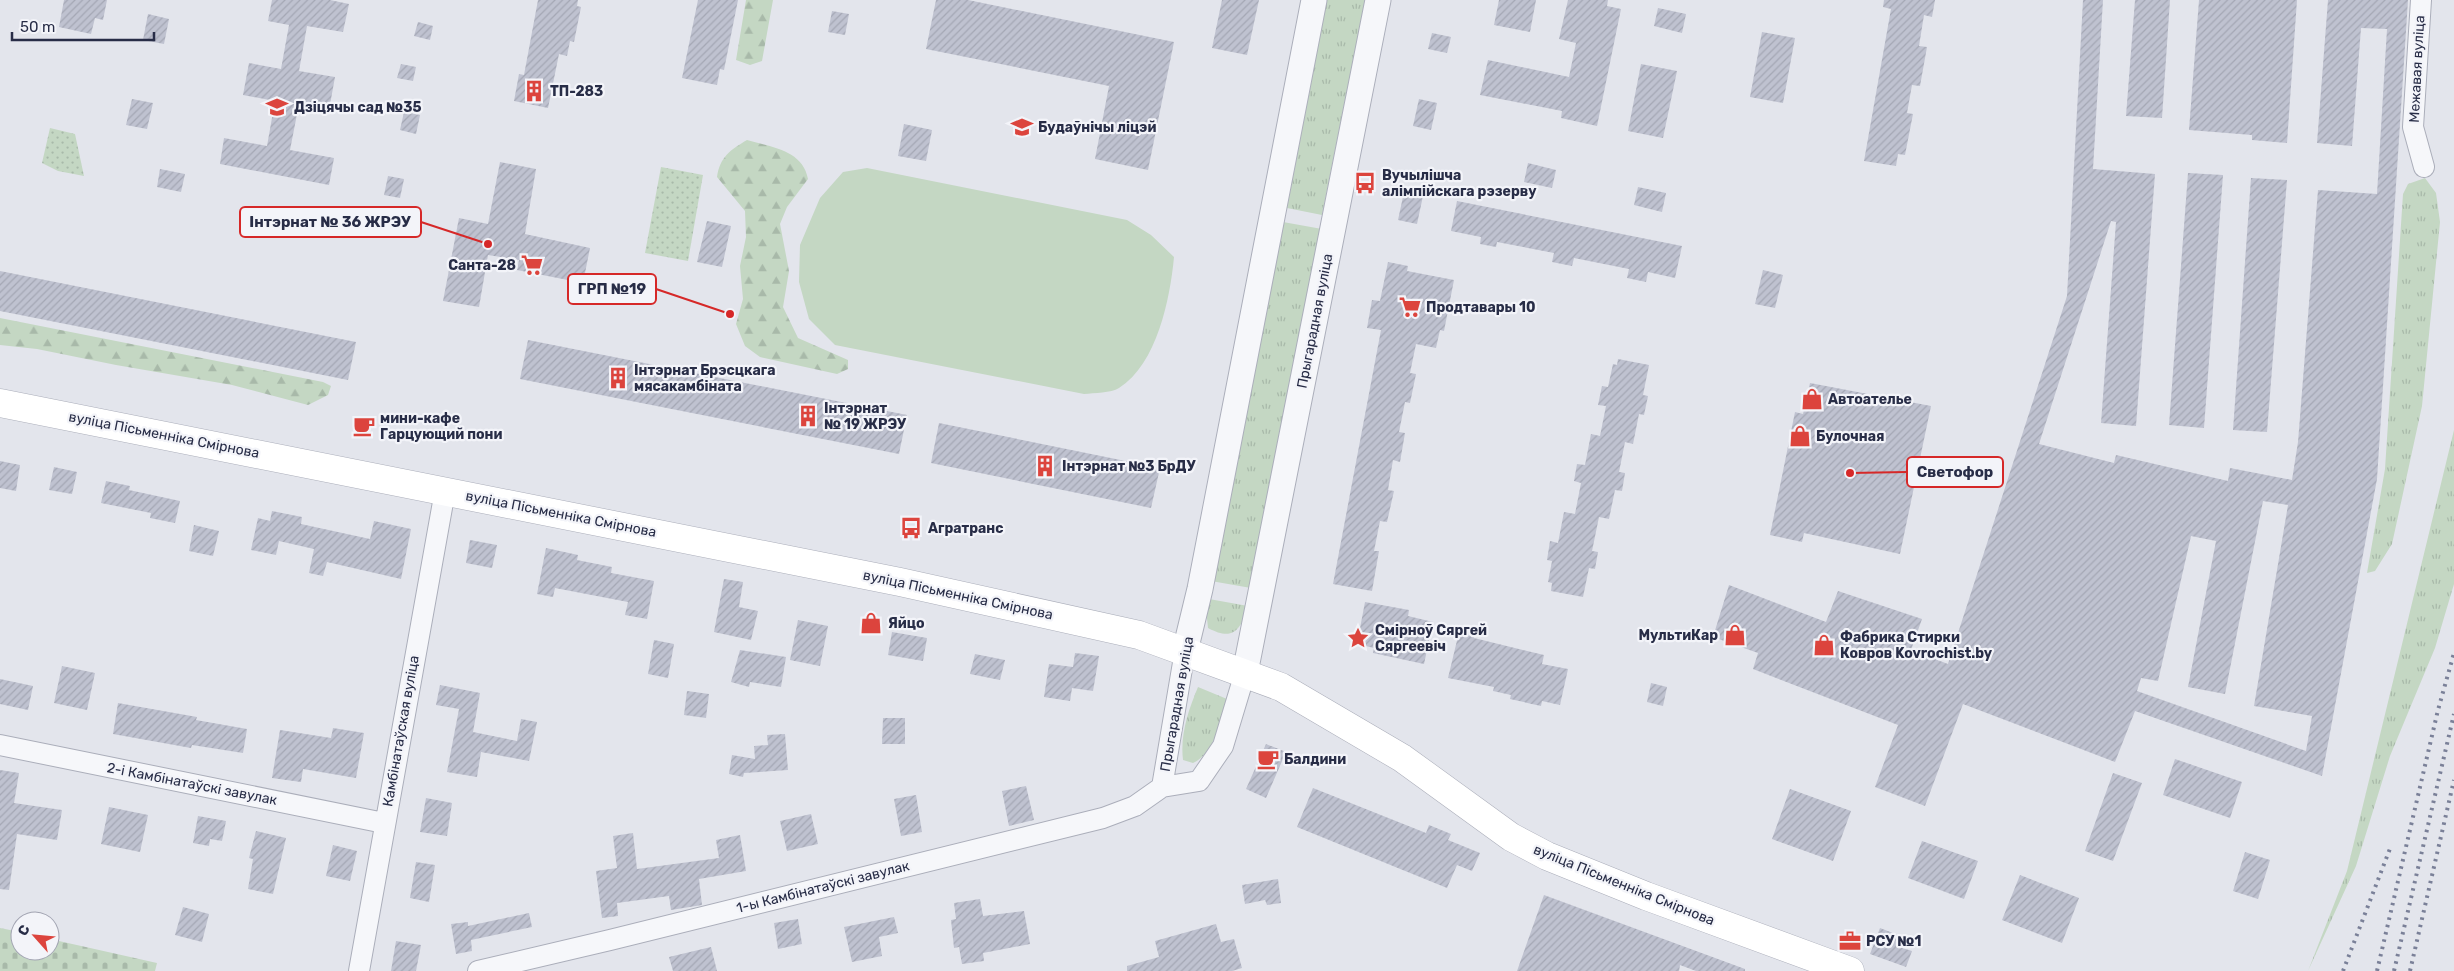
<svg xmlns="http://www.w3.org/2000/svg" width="2454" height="971" viewBox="0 0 2454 971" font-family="Rubik,sans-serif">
	<defs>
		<pattern id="grass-tufts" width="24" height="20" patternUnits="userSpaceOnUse" patternTransform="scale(1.25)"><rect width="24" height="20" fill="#c4d7c3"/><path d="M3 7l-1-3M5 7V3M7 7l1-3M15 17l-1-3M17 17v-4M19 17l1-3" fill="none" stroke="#a8b9a9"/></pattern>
		<pattern id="forest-firs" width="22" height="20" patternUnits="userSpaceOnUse" patternTransform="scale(1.25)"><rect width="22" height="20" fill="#c4d7c3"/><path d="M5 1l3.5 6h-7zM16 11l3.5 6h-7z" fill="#a8b9a9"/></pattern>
		<pattern id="cemetery-stones" width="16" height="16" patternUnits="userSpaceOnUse" patternTransform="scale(1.25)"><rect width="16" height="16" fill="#c4d7c3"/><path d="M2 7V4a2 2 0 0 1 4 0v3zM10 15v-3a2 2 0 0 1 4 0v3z" fill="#a8b9a9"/></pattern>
		<pattern id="park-dots" width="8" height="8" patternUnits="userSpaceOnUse" patternTransform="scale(1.25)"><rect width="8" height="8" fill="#c4d7c3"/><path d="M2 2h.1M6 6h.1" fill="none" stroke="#a8b9a9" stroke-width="1.8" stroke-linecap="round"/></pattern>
		<pattern id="building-hatch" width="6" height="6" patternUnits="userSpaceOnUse" patternTransform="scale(1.25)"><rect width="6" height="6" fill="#bfc2d0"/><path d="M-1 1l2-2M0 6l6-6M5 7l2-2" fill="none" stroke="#a4a7b4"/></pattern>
	</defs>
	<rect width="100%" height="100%" fill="#e3e5ec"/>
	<!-- grass -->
	<path fill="url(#grass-tufts)" d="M1327,0H1365L1322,215L1287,208Z
		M2425,178L2436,193L2440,222L2422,406L2392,544L2375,571L2367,573L2385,469L2403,194L2408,184Z
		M1283,222L1322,229L1251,588L1211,581Z
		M2454,430V584L2435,648L2390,756L2356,866L2308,971L2347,871Z
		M1209,599L1248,606C1241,629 1234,642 1208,628L1206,609Z
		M1198,687L1227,699C1220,721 1215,753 1193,763L1183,760C1180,735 1188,711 1198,687Z"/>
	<!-- forest -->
	<path fill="url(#forest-firs)" d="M746,0H773L762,61L750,65L736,60Z
		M747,140C771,147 803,150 808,179L787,207L780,224L789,271L783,307L798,338L848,360V369L837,374L760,357L745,346L736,324L743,299L740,266L746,237L745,211L717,177C720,157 730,150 747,140Z
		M0,318L323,382L331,386L328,395L308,405L232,385L116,365L37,349L0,345Z"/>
	<!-- cemetery -->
	<path fill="url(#cemetery-stones)" d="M0,928L20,932V951H50V939L157,963L155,971H0Z"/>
	<!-- park -->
	<path fill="url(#park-dots)" d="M50,128L75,134L84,176L58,171L42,163Z
		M661,167L703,175L688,261L645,253Z"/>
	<!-- pitch -->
	<path fill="#c4d7c3" d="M867,168L1127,220L1151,235L1174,257C1170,299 1157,364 1119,388C1111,393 1094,393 1084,394L835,345L809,319L799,282L800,245L820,198L843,172Z"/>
	<!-- building -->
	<path fill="url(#building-hatch)" fill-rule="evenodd" d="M64,0H107L103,20L95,18L91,34L59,27Z
		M272,0H330L349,4L343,32L307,26L299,71L335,77L329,110L299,104L290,150L334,158L329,185L220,164L224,138L267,146L275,101L243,95L249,63L281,69L289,25L268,21Z
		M538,0H578L577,6L581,7L574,42L570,41L567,56L559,54L548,108L514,101L519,74L524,75Z
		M698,0H738L724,70L720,69L717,85L682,78Z
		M936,0H968L1174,42L1148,170L1095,159L1109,86L926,49Z
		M1222,0H1259L1247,55L1212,48Z
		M1499,0H1536L1530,32L1494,25Z
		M1568,0H1608L1607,6L1621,9L1597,126L1561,118L1562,111L1480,95L1488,60L1569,77L1576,43L1559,39Z
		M1884,0H1935L1932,17L1924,15L1919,46L1927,47L1920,86L1912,85L1907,113L1913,114L1905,155L1898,154L1896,166L1864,161L1891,9L1883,7Z
		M2083,0H2103L2093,169L2155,174L2136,426L2101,423L2116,222L2111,221L2039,444L2114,463L2116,455L2228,481L2230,468L2292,480L2298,442L2318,190L2377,194L2387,29L2361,28L2352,146L2317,143L2328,0H2408L2377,479L2322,776L2135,711L2115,762L1963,704L1925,806L1875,787L1898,725L1753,669L1758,653L1713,637L1729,585L1826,622L1838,591L1922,619L1911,650L1948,664L2067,296ZM2263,501L2288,505L2254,706L2312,716L2306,751L2137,691L2141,678L2158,681L2191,536L2216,541L2188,687L2225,694Z
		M2135,0H2170L2162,118L2126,116Z
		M2199,0H2297L2287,143L2252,140V135L2189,130Z
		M1658,8L1686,14L1682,33L1654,26Z
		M832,11L849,14L845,35L828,32Z
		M148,14L169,19L164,44L143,40Z
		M418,22L433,26L430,40L414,36Z
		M1762,32L1795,38L1783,103L1750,97Z
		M1432,33L1451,37L1447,53L1428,49Z
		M401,64L416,67L413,81L397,78Z
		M1641,64L1677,71L1663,138L1628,131Z
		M132,99L153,103L147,129L126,125Z
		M1419,99L1437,103L1431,130L1413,126Z
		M404,112L420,115L416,134L400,130Z
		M904,124L932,130L926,161L898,156Z
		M500,162L536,169L525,234L590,248L583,283L517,270L519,260L488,255L479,307L443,301L459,218L488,224Z
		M1528,163L1556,170L1552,188L1524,182Z
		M160,169L185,174L181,192L157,187Z
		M2188,173L2223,175L2204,428L2169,425Z
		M388,176L404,179L400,198L384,195Z
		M2251,178L2287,180L2267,432L2233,430Z
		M1638,187L1666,193L1662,212L1634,205Z
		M1404,192L1423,196L1417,224L1398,220Z
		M1457,201L1682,246L1675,278L1648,272L1646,282L1627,278L1629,269L1574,258L1572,266L1552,262L1554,253L1497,242L1496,247L1480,244L1481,237L1451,231Z
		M707,221L731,226L722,267L697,262Z
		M1388,262L1408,266L1407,271L1454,280L1444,331L1440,330L1436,348L1416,344L1410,373L1416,374L1410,403L1405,402L1399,432L1405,433L1400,462L1393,460L1388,490L1394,491L1387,522L1380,521L1374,551H1379L1372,591L1333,584L1381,330L1367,328L1372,300L1380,301Z
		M1763,270L1783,275L1775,308L1755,304Z
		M0,271L356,342L348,380L0,311Z
		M528,340L907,415L899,454L520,379Z
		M1618,359L1649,365L1643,395L1648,396L1644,415L1639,414L1633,444L1625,442L1619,472L1625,473L1622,491L1615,490L1609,519L1599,517L1592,551L1598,552L1595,569L1589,568L1583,597L1551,591L1552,583L1548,582L1552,561L1547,560L1550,541L1558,543L1564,512L1575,514L1581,483L1574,481L1577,464L1585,465L1591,434L1600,436L1606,406L1598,405L1602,386L1608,387L1613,364L1617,365Z
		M1810,383L1931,406L1900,554L1804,533L1802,542L1770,535L1795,412L1803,414Z
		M939,423L1160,468L1151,508L931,463Z
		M0,461L20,465L16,491L0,488Z
		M54,467L77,472L72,494L49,490Z
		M106,481L130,486L129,490L180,501L175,523L150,518L151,513L101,503Z
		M272,511L302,517L301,524L370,539L374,521L411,529L401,579L327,562L323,576L309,573L314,549L279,541L276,555L251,550L258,518L270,521Z
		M194,525L219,531L213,556L189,551Z
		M470,540L497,545L492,568L466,563Z
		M546,548L578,555L577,560L612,567L611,573L654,581L647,619L625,615L628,602L555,588L553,597L537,594Z
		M724,579L743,582L739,607L758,611L751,640L714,632Z
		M1365,602L1409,610L1408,616L1433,622L1424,664L1373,653L1374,648L1357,644Z
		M798,620L828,626L820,666L790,660Z
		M1460,628L1476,631L1474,638L1544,655L1542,664L1568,669L1560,705L1542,701L1541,706L1510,699L1511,695L1493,691L1494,687L1448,678Z
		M892,632L927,638L923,661L888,655Z
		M654,640L674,644L668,678L648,674Z
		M740,650L786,657L781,687L750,682L749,687L731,682Z
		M1075,653L1099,656L1093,691L1072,688L1070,701L1044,697L1049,664L1073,667Z
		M975,654L1005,660L1000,680L970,674Z
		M62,666L95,673L87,710L54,703Z
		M0,679L33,686L28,710L0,704Z
		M1651,683L1667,687L1663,706L1647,702Z
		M440,685L480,693L473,732L517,741L521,719L537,722L529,761L481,752L477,777L447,772L459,709L436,705Z
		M687,691L709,694L706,718L684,715Z
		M118,703L197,717L196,720L247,729L243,753L192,745L191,748L113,734Z
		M883,718H905V744H882Z
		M333,728L364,733L356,778L303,769L301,782L272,778L280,730L331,738Z
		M785,734L788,770L744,773L743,777L729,774L732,755L755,759L754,746L768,745L767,735Z
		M1266,744L1286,752L1266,798L1246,789Z
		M2175,759L2242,782L2230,818L2163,795Z
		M0,770L19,773L14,803L62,810L57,840L17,834L9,890L0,889Z
		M2113,773L2142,783L2113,861L2085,851Z
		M1026,786L1034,820L1009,826L1002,791Z
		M1313,788L1426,833L1429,825L1451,834L1448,840L1480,853L1472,871L1457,865L1447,888L1297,827Z
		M1790,789L1851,811L1833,861L1772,839Z
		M916,795L922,832L901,836L894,799Z
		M426,798L452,803L447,836L420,832Z
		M109,807L148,815L140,852L101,844Z
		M811,814L818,844L787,851L780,821Z
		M198,816L226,821L222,841L210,839L209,846L193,843Z
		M256,831L286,838L273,894L248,889L253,859L249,858Z
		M633,833L637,869L719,858L716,840L740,835L746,871L699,879L702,905L671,910L669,896L617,903L618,916L602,918L596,871L617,868L613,836Z
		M1922,841L1978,861L1964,899L1908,878Z
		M333,845L357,851L350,881L326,876Z
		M2245,852L2270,860L2258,899L2233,891Z
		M416,862L435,865L429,902L410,898Z
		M2020,875L2079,898L2062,943L2002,920Z
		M1278,879L1281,903L1267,905L1265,900L1245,904L1242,885Z
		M1544,895L1745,969V971H1696L1680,965L1679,971H1517Z
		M980,899L983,916L1024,911L1030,944L983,953L984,961L962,964L959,947L954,948L951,920L956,919L954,903Z
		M183,907L209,914L202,942L175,935Z
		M529,913L532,927L471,940L472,951L456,954L451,924L468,922V926Z
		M894,917L898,933L879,937L882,956L852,962L844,927Z
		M798,919L802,944L778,949L774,923Z
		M1216,924L1221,942L1234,939L1242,968L1232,971H1127V966L1159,957L1155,941Z
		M1880,928L1903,937L1899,947L1912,951L1906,967L1870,954Z
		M396,941L421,945L416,971H391Z
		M711,947L717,971H673L669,957Z"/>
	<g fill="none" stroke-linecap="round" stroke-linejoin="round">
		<!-- minor casing -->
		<g stroke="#abaeba" stroke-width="22">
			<path id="minor" d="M2421,0L2413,127L2424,167
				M0,745L384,823
				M1162,787L1185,651
				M359,971L445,491
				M478,971L610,940L1103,818L1135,806L1162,787L1199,781L1223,746L1245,673"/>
		</g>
		<!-- tertiary casing -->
		<g stroke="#abaeba" stroke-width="27">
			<path id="tertiary" d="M1185,651L1200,589L1314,0
				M1245,673L1378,0"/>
		</g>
		<!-- secondary casing -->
		<g stroke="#abaeba" stroke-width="29">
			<path id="secondary" d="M0,403L900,582L1139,635L1281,687L1402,758L1511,837L1547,856L1646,896L1850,971"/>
		</g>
		<!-- minor -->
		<use href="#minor" stroke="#f6f7fa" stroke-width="20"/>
		<!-- tertiary -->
		<use href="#tertiary" stroke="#f6f7fa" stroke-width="25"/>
		<!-- secondary -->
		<use href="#secondary" stroke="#fff" stroke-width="28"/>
		<!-- rail -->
		<path stroke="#7a8098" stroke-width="4" stroke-dasharray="2.5 5" stroke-linecap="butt" d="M2343,971L2391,846
			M2377,971L2438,710L2454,653
			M2394,971L2454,714
			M2410,971L2454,780"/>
	</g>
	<!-- icons -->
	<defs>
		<g id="building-bare" transform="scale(1.725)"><path d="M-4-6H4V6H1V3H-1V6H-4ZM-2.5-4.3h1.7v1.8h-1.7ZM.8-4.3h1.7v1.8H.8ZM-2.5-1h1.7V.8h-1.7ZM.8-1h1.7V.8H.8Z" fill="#dc443d" stroke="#f3f4f9" stroke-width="2.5" paint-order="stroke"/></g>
		<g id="school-bare" transform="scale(1.725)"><path d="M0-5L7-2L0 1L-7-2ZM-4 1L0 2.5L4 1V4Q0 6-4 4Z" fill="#dc443d" stroke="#f3f4f9" stroke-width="2.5" paint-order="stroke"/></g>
		<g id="bus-bare" transform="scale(1.725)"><path d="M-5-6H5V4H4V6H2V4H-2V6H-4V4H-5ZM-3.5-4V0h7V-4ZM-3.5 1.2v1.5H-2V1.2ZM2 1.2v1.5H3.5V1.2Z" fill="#dc443d" stroke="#f3f4f9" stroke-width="2.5" paint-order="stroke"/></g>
		<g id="supermarket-bare" transform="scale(1.725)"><path d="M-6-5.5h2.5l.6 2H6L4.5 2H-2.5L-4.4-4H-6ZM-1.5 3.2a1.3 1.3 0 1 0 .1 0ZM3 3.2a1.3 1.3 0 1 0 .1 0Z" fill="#dc443d" stroke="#f3f4f9" stroke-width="2.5" paint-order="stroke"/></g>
		<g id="shop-bare" transform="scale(1.725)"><path d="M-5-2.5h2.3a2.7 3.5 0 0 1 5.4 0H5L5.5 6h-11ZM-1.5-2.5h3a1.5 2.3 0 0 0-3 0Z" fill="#dc443d" stroke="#f3f4f9" stroke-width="2.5" paint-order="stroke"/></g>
		<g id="cafe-bare" transform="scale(1.725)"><path d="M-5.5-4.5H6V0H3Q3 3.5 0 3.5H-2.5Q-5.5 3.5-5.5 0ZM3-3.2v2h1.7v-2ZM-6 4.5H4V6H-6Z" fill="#dc443d" stroke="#f3f4f9" stroke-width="2.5" paint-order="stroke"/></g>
		<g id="sight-bare" transform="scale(1.725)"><path d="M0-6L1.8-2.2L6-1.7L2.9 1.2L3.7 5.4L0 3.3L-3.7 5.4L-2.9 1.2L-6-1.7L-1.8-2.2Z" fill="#dc443d" stroke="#f3f4f9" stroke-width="2.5" paint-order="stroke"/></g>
		<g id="office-bare" transform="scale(1.725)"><path d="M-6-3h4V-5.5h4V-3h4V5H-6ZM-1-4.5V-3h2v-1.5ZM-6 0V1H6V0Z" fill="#dc443d" stroke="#f3f4f9" stroke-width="2.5" paint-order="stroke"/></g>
	</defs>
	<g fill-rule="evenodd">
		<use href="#building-bare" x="534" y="91"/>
		<use href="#school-bare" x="277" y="107"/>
		<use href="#school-bare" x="1022" y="127"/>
		<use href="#bus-bare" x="1365" y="183"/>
		<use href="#supermarket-bare" x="532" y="265"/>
		<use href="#supermarket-bare" x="1410" y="307"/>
		<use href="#building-bare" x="618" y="378"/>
		<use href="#shop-bare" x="1812" y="399"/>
		<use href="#building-bare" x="808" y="416"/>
		<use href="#cafe-bare" x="364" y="426"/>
		<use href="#shop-bare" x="1800" y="436"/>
		<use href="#building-bare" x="1045" y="466"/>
		<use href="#bus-bare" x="911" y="528"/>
		<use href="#shop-bare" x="871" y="623"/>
		<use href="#shop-bare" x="1735" y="635"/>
		<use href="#sight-bare" x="1358" y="638"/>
		<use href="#shop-bare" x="1824" y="645"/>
		<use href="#cafe-bare" x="1268" y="759"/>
		<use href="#office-bare" x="1850" y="941"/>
	</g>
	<g text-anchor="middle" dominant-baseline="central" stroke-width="4.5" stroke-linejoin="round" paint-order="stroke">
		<!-- street labels -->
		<g font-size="14" fill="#282d47" stroke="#f3f4f9">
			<text transform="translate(2417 69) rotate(-87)">Межавая вуліца</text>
			<text transform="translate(1315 321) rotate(-79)">Прыгарадная вуліца</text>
			<text transform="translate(164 435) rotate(11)">вуліца Пісьменніка Смірнова</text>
			<text transform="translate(561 514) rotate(11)">вуліца Пісьменніка Смірнова</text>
			<text transform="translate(958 595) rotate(12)">вуліца Пісьменніка Смірнова</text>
			<text transform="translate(1177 704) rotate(-80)">Прыгарадная вуліца</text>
			<text transform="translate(401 731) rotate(-80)">Камбінатаўская вуліца</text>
			<text transform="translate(192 784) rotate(11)">2-і Камбінатаўскі завулак</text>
			<text transform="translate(1624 885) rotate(22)">вуліца Пісьменніка Смірнова</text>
			<text transform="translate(823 887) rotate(-14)">1-ы Камбінатаўскі завулак</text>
		</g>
		<!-- poi labels -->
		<g font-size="14" font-weight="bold" fill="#282d47" stroke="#f3f4f9" text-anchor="start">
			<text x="550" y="91">ТП-283</text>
			<text x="294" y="107">Дзіцячы сад №35</text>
			<text x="1038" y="127">Будаўнічы ліцэй</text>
			<text x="1382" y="175">Вучылішча<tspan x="1382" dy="16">алімпійскага рэзерву</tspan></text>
			<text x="516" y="265" text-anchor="end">Санта-28</text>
			<text x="1426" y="307">Продтавары 10</text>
			<text x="634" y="370">Інтэрнат Брэсцкага<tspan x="634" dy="16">мясакамбіната</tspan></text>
			<text x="1828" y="399">Автоателье</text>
			<text x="824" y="408">Інтэрнат<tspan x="824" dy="16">№ 19 ЖРЭУ</tspan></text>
			<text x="380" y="418">мини-кафе<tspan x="380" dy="16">Гарцующий пони</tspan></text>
			<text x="1816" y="436">Булочная</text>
			<text x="1062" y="466">Інтэрнат №3 БрДУ</text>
			<text x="928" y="528">Агратранс</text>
			<text x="888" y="623">Яйцо</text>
			<text x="1375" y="630">Смірноў Сяргей<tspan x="1375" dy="16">Сяргеевіч</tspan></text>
			<text x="1718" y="635" text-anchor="end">МультиКар</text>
			<text x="1840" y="637">Фабрика Стирки<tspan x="1840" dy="16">Ковров Kovrochist.by</tspan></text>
			<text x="1284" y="759">Балдини</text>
			<text x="1866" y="941">РСУ №1</text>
		</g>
	</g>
	<!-- callouts -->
	<path fill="none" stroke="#d62828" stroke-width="2" d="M488 244L421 222M730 314L656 289M1850 473L1907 472"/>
	<g fill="#d62828" stroke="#f3f4f9" stroke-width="2">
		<circle cx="488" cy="244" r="5"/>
		<circle cx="730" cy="314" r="5"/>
		<circle cx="1850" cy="473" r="5"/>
	</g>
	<g fill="#f3f4f9" stroke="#d62828" stroke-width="2">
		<rect x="240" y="207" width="181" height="30" rx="5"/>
		<rect x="568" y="274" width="88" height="30" rx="5"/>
		<rect x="1907" y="457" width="96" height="30" rx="5"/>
	</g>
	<g font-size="15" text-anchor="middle" font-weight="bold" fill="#282d47">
		<text x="330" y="227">Інтэрнат № 36 ЖРЭУ</text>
		<text x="612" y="294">ГРП №19</text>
		<text x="1955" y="477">Светофор</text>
	</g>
	<!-- north arrow -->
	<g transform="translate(35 936) rotate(297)"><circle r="24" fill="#f3f4f9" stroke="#a2a4b2"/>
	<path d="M0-4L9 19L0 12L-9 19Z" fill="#dc443d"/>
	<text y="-8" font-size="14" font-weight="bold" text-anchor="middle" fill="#282d47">С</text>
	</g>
	<!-- scale -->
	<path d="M12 32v8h142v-8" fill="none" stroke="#282d47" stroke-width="2.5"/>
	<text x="20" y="32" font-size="15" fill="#282d47" stroke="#f3f4f9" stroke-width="4" paint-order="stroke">50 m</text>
</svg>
